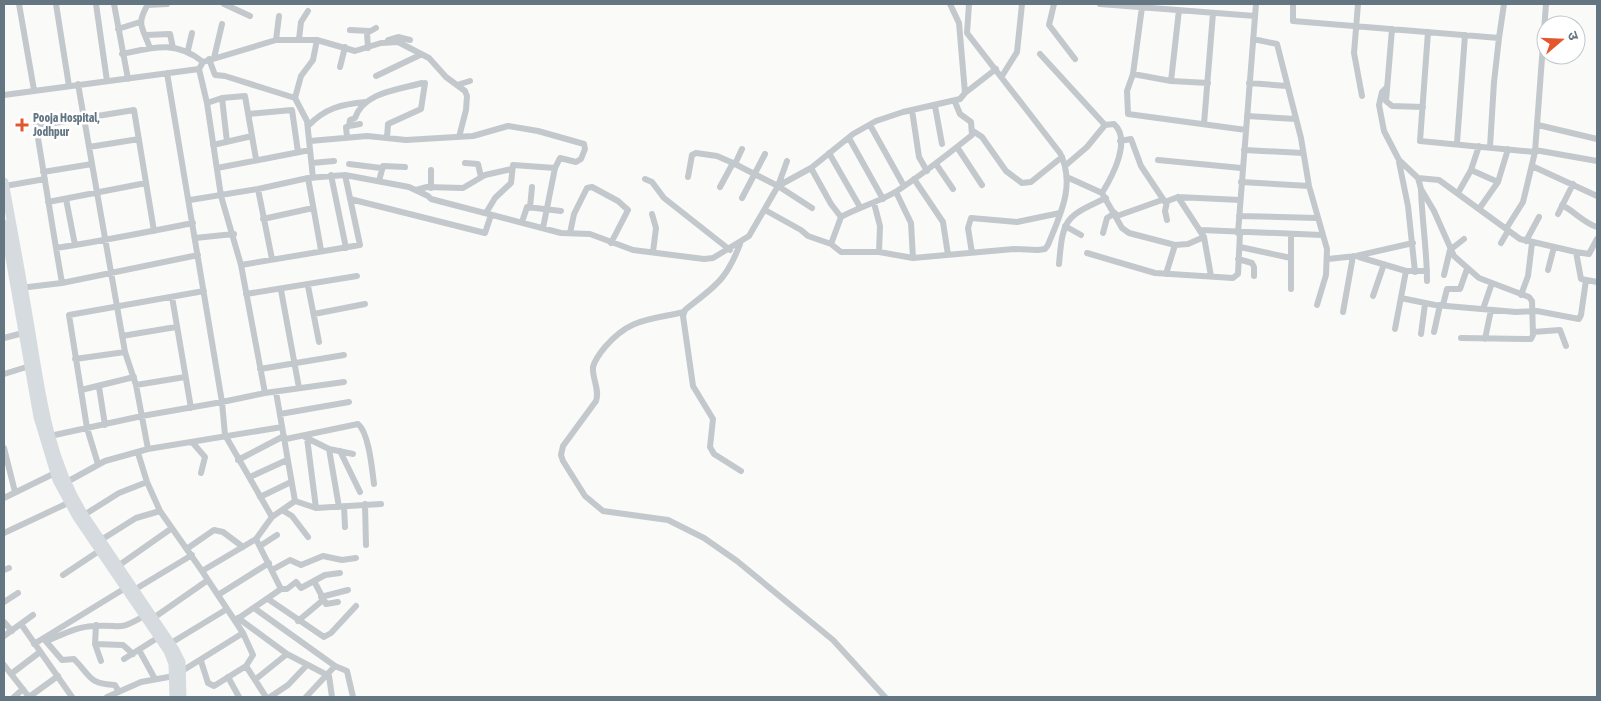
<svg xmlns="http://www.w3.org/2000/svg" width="1601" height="701" viewBox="0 0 1601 701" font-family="'Asap Condensed','Noto Sans Devanagari',sans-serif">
	<rect width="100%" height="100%" fill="#fafaf8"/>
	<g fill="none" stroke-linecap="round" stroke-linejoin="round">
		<!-- street -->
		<path stroke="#c3c8cc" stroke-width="6" d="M19,4L34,90
			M56,4L69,86
			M96,4L107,81
			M114,4L128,79
			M148,4C136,25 142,26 150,48
			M224,4L250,16
			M1054,4L1049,25L1075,59
			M1100,4L1255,16
			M1293,4V21L1499,38L1504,4
			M1358,4L1354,53L1362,96
			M148,5L167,4
			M1142,7L1133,74L1127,91L1128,114L1246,130
			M118,29L140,22
			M1392,29L1386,101L1392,106L1423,107
			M350,30L369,31
			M1428,32L1420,141L1535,152
			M146,35L170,34L173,48
			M299,39L301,22L308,11
			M1253,39L1277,44L1301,138L1309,186L1327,249L1326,275L1317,305
			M276,40L279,16
			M388,40L398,37L410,40
			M368,48L367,33L376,28
			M188,50L192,33
			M122,54C154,47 176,40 203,62
			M1040,54L1105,125L1087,147L1066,165
			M214,58L222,24
			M209,59L215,75L225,76L295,98L307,121L313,178
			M340,67L345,47
			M1133,74L1171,81L1208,83
			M376,76L420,55
			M1002,76L1017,52L1022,4
			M1171,81L1179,10
			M1249,83L1287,86
			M78,84L125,352L136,385L148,449
			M457,85L470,81
			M1387,87L1382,92L1379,105L1384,131L1399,160L1418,178L1421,189L1434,211L1454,256L1479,278L1529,297L1532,301L1533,335L1531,339L1461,338
			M965,93L996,69
			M4,95L199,69
			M222,98L245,96L256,159
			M295,98L301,76L313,60L317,40
			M207,103L222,98L227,142
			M935,106L942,144
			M912,110L919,157L927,171
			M249,114L292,110L298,152
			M1247,116L1296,119
			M1204,124L1213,13
			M870,125L904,186
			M1538,125L1597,139
			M308,126C325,108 342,104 366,102
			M349,126L360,124
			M973,131L982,137L1006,171L1022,183L1031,182L1062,157
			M347,137L346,127L349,126L350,120L355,118C364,92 398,90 422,83
			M387,138L388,124L421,109L425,83
			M849,138L883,199
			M310,141L367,136L406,140L473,136L508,126L538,131L584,144L585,149L581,159L576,162L560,158L555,168L513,165L511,183L495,198L486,213
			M1120,141L1131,139L1141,166L1165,202L1178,197L1240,200
			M1457,143L1465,35
			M213,145L252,136
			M89,147L139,139
			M957,147L982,185
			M1490,147L1494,82L1499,38
			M1244,150L1303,153
			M1535,150L1597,161
			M829,153L860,207
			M1158,160L1241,168
			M1399,162L1408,206L1415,272
			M312,163L334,161
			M465,163L478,164L481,177
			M349,164L381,168
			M735,164L742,149
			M936,164L953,189
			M1532,166L1597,196
			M217,168L310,150
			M811,168L831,204L841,217C859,207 879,202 897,191C923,174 947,155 972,135L971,122L960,114L955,102
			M431,170V188
			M1471,170L1498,182
			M43,172L92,164
			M331,175L346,248
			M688,177L692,155L696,153L717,156L733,163
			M308,178L321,250
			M1069,178L1102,193C1112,177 1132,140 1114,124L1105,125
			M1418,178L1439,180L1520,239L1576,252L1581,279L1597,282
			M645,179L652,182L664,198L730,250
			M914,179L943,222L948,255
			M379,181L383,166L405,167
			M1241,182L1309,186
			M5,186L45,179
			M778,186L812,208
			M720,187L733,163L778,186L811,168L853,134L876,121L903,112L960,99L965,93L959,23L950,4
			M258,189L272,259
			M416,190L427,187L463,188L485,175L512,169
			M1421,190C1422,221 1427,250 1427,281
			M896,192L911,223L913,258
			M1102,193L1122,228L1129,233L1175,245L1188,244L1204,237
			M1458,193L1471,170L1479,146
			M1178,197L1204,237L1211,276
			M742,198L765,154
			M66,199L75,245
			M350,199L485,233L491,215
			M190,200L258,189L308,178L345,175L409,187L428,196L431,199L561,233L590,234L633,250L704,259L713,258L749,236L778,186L787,161
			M48,202L146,183
			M874,203L880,226L879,252L913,258L1014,249L1038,250L1045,249L1048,245C1060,215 1076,185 1060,153L967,33L969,4
			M1562,205C1574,211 1584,223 1597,227
			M530,207L532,187
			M1479,209L1498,182L1508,149
			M765,210L801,230L808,236L831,244L841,252H879
			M652,214L656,228L653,252
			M1558,214L1573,184
			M1117,216L1162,200
			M1239,216L1317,218
			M263,219L313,208
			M1167,220L1165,211L1167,202
			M522,222L527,207L561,211
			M1065,226L1081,235
			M543,228L555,168
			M1506,229L1523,202L1535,152L1546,4
			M1201,230L1322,235
			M154,231L134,110L36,126L56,248C102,241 147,232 193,223
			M570,233L574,214L587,188L592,187L618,201L628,210L611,243
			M1103,233L1107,218L1115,213
			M1238,233L1256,4
			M195,238L234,234
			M1526,241L1539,217
			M1501,243L1508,231
			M740,244C726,281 715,286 685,310L683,316L693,386L713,419L710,447L714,454L741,471
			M831,244L841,217
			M1240,247L1291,258
			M56,248L62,283
			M1576,252L1589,254L1597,239
			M972,253L968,228L971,218L1017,222L1060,213
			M1087,253L1155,273L1233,278L1238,274L1240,233
			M1359,257L1406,271H1427
			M1238,259L1252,263L1254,267V276
			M1328,259L1356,256L1413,243
			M1059,264C1063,218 1065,217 1106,198
			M241,265L360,245L345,175
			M1548,270L1554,247
			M1166,274L1175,245
			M1444,275L1450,250L1464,239
			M308,286L319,342
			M20,288L62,283L198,255
			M1291,289V234
			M281,290L299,388
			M246,294L357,276
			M1521,295L1528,276L1532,243
			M1373,296L1384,264
			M172,297L191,408
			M1401,298L1435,305L1516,312L1537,311L1579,319L1581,315L1586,280
			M1443,305L1447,289H1460L1467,269
			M1483,309L1492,283
			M684,312C649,320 630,318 605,347C600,353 595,359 593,367C592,379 600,389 596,401L563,446L561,455L563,461L585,496L603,511L668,520L704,538L737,561L833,640L885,697
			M1343,312L1353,256
			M314,314L365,304
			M1395,329L1406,271
			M1434,332L1440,305
			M1533,332L1560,330L1566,346
			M1421,334L1425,304
			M122,336L176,327
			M4,338L23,333
			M1485,339L1491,310
			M75,359L125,352
			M260,369L344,355
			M4,374L33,365
			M136,385L185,377
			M99,387L105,425
			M81,390L134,377
			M265,393L344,382
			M280,414L349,402
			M50,436L142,416L222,402L167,73
			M305,437L329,449L353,454
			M307,438L316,508
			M286,439L358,424C369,433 372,469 374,484
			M192,442L205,457L201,473
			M4,448L15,492
			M329,449L339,507
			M340,451L360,492
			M138,453L147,482L160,511L202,571L256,539L272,517L225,435L222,402L265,393L241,265L221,196L207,103L199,69L203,62L276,40H317L355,51L381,43L398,42L429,58L446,77L465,91L467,96L466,110L459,137
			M238,460L284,436
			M98,464L87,428L69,315L204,291
			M250,477L287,460
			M65,483L105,461L148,449L282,427
			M260,497L291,482
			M4,498L55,473
			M295,501L316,508L381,504
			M365,504L366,545
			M344,506L345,527
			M282,510L292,516L308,537
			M84,515L119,493L147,482
			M272,517L295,501L276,392
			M4,533L68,503
			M101,540L136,518L160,511
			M260,546L277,535
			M188,548L214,530L223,532L243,547
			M118,566L172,528
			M4,570L9,568
			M272,570L290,560L301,565L323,556L342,560L356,558
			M63,575L102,549
			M314,581L326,604L338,602
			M281,589H287L296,582L301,588L325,575L340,573
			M134,590L192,555
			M218,595L269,563
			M321,597L348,590
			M268,599L324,637L331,633L356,606
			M4,602L18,593
			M254,608L335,666L347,671L353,697
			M238,618L287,654L329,676L332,697
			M152,619L208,580
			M236,620L281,589L256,539
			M298,621L323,600
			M4,622L12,631
			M21,624L72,697
			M96,625L95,644L101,661
			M4,636L33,615
			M44,639L62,660L74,659C91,676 88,684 115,685L119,692
			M47,641C62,635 78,626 95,626C122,624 117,632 144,616
			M171,643L227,609
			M34,644L127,587
			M95,644L123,645L133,654
			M139,650L155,679
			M124,659L159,637
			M201,661L208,683L214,686L246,666L253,655L243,633L202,571
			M4,665L29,697
			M246,666L266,697
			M11,674L40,652
			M228,677L239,697
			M256,679L287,654
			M14,697L23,689
			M29,697L58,676
			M107,697L141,682L174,676L243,633
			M270,697L288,685L307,665
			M306,697L335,666"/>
		<!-- secondary -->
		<path stroke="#d6dbdf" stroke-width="9" d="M4,182C13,230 22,279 30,327C41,393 48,458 84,515L175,650L181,662L182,697
			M4,224L38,417L57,480L77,517L168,651L173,664L174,697"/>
	</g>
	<!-- markers -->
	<path fill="#e4572e" stroke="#fff" stroke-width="2" d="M19.5 117.5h5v5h5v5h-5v5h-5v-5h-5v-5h5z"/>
	<g text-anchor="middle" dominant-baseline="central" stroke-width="5" stroke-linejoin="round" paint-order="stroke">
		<!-- poi labels -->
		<g font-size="12" font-weight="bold" fill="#657683" stroke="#fff" text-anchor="start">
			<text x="33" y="118">Pooja Hospital,<tspan x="33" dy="14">Jodhpur</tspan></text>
		</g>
	</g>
	<!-- border -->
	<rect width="1601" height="701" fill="none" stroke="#657683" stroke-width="10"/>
	<!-- north arrow -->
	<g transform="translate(1561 40) rotate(71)"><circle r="24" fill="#ffffff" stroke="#c1c8cd"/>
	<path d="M0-4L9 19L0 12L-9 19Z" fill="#e4572e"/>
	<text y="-8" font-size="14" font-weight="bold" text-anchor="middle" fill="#657683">उ</text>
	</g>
</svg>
